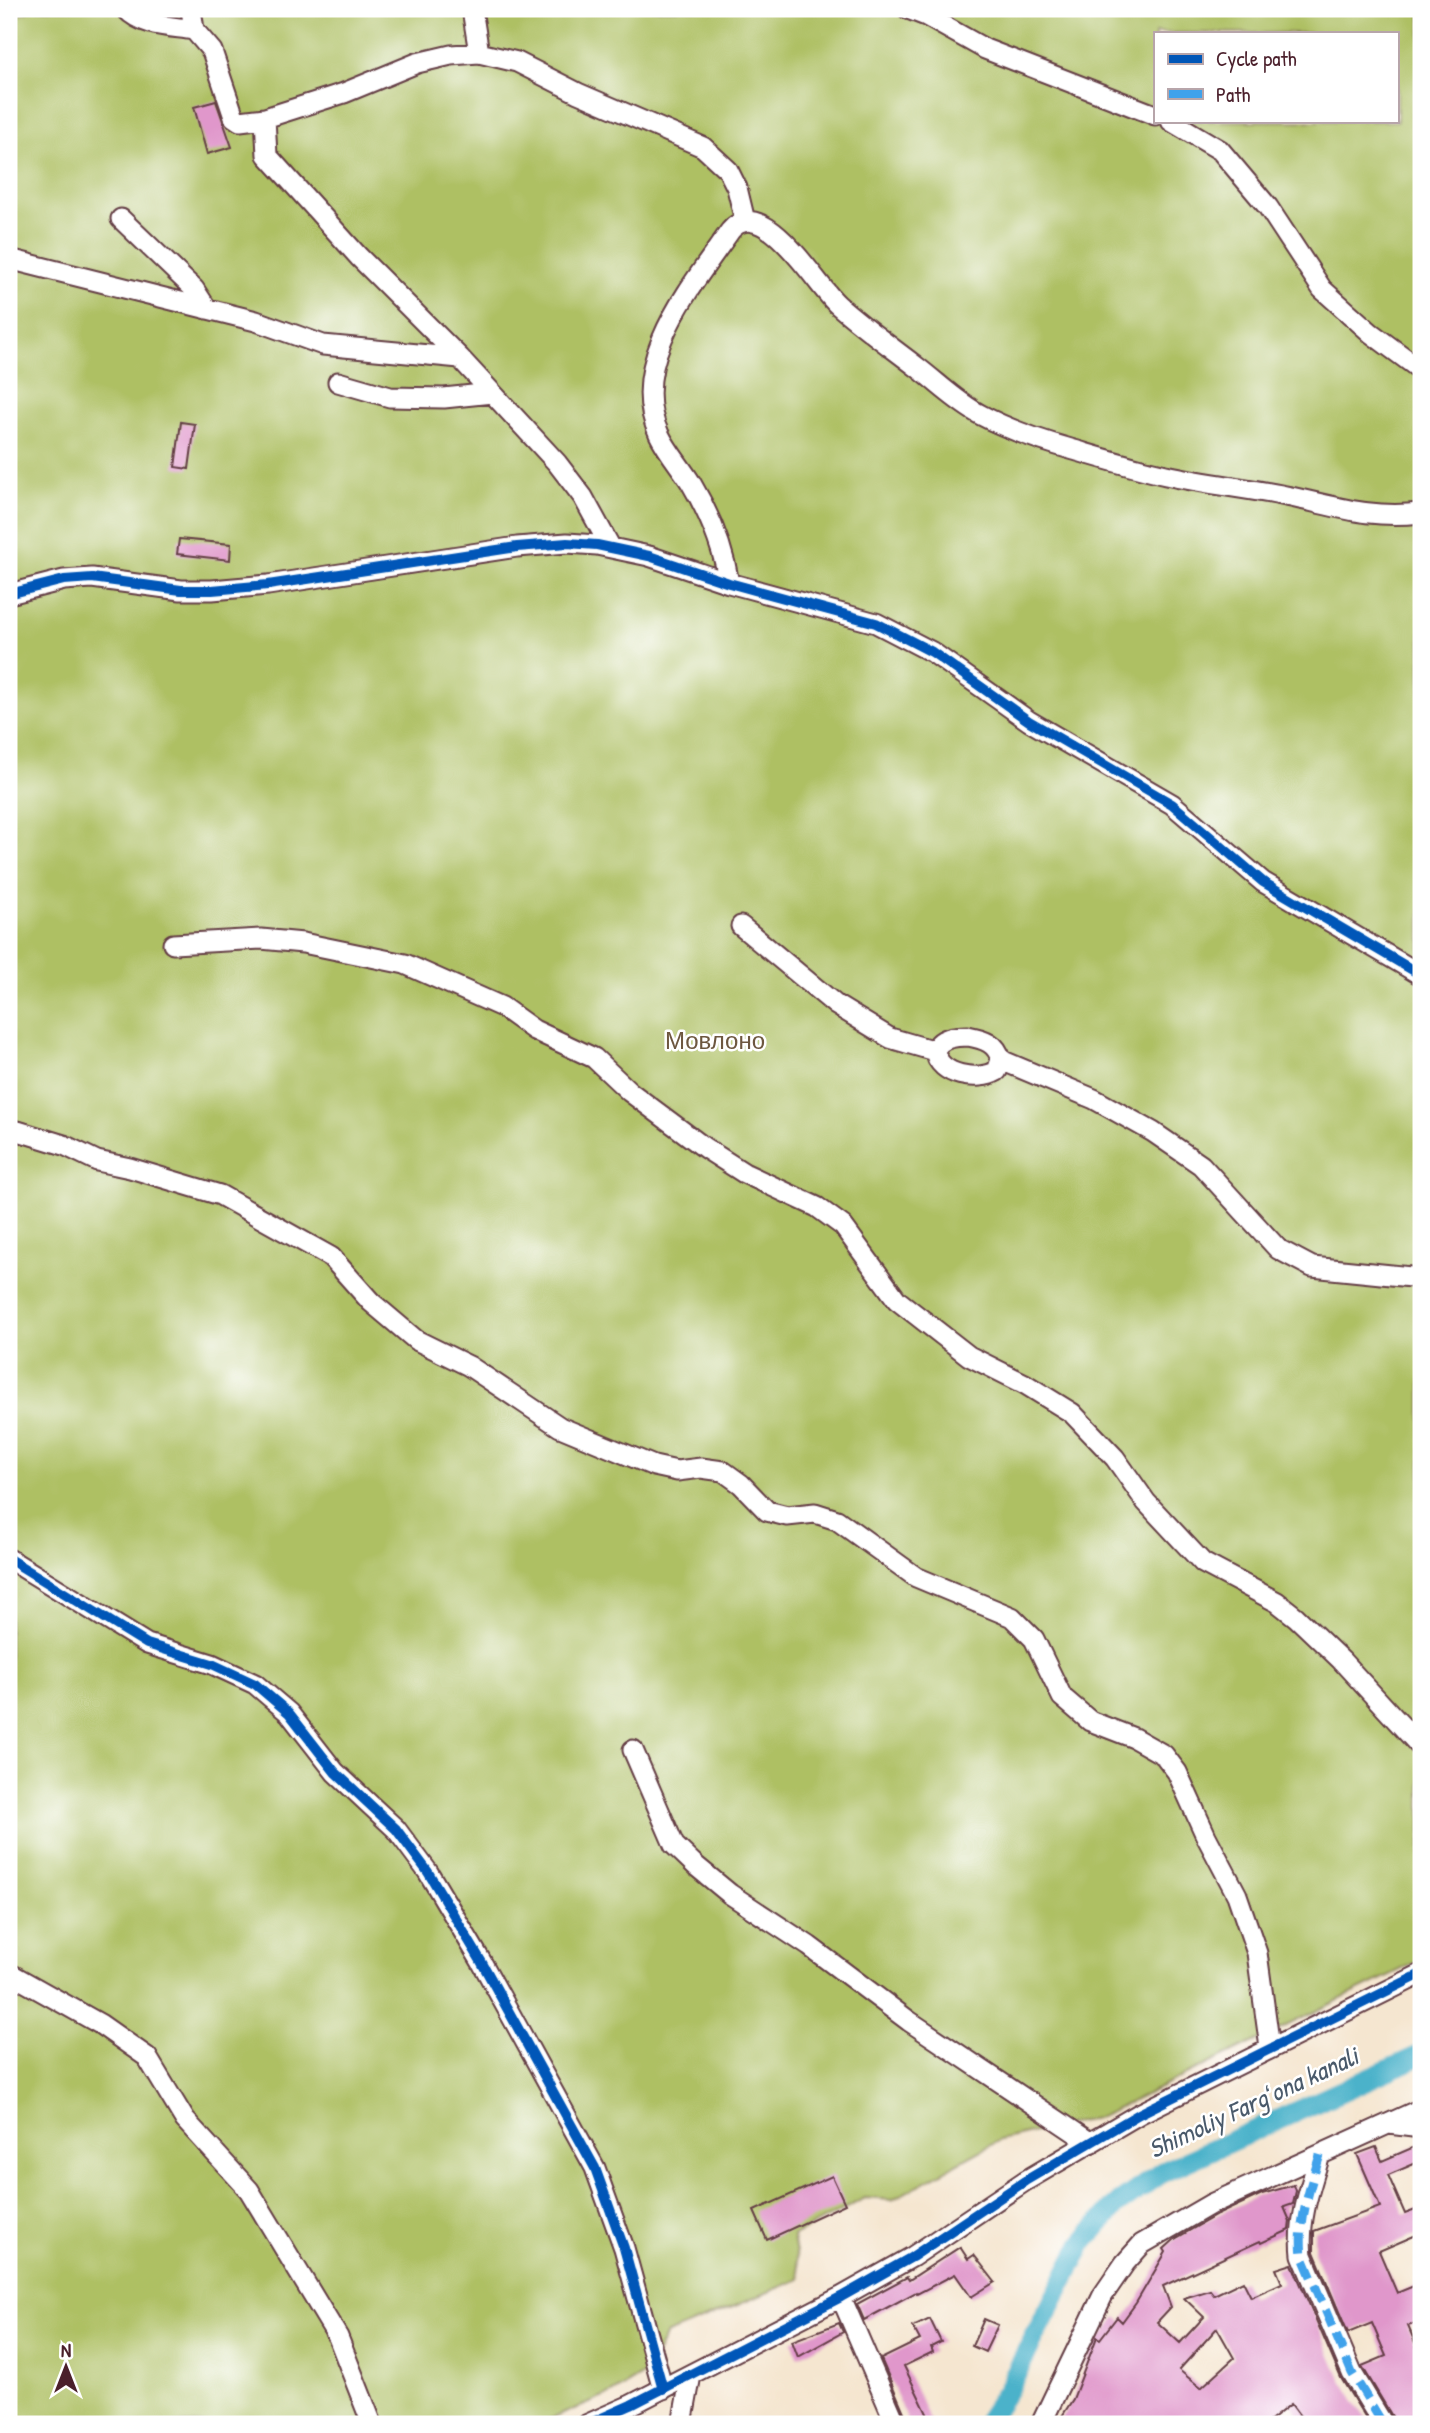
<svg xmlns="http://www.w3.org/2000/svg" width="1430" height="2433" viewBox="0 0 1430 2433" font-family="'Patrick Hand',sans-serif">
	<rect width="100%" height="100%" fill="#fff"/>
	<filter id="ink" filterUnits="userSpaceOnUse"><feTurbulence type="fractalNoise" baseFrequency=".0143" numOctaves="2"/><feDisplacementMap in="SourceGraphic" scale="14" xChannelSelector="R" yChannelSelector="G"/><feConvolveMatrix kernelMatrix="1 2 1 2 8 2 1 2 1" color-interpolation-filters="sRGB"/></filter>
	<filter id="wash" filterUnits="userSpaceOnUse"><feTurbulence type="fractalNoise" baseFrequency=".00686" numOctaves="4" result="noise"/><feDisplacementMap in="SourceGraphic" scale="28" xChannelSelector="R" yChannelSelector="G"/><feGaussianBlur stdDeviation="1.57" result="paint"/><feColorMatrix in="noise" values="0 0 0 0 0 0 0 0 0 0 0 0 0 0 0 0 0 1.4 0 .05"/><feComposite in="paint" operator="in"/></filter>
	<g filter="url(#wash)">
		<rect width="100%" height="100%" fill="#f5e6d0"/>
		<!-- green -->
		<path fill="#aec064" stroke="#7c7048" stroke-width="2" fill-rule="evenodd" d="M33,9H1421V1960L1100,2117L1000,2140L892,2200L865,2198L793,2236L800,2279L665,2335L648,2372L612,2394L538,2424H9V20ZM1155,33H1397V121H1155Z"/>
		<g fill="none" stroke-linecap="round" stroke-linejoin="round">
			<!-- canal -->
			<path stroke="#4bb2ca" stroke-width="21" d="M985,2424L1007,2391L1082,2244L1115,2206L1163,2172L1421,2055"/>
		</g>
		<g id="blocks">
			<!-- building -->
			<path fill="#e097cb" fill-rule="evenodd" d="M216,101L232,147L207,154L194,107Z
				M181,422L195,424L189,469L175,467Z
				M179,539L231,544L230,560L177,554Z
				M1421,2144V2161L1388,2175L1405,2214L1421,2208V2233L1379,2251L1397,2293L1421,2283V2321L1408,2326L1421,2357V2419L1411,2424H1395L1393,2418L1362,2366L1386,2356L1372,2323L1348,2333L1314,2252V2231L1380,2207L1357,2154L1376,2147L1382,2161Z
				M832,2176L845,2204L767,2240L754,2211Z
				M1294,2185L1296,2191L1293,2204L1284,2207L1290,2221L1289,2230L1261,2243L1260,2241L1163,2286L1171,2307L1157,2322L1180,2343L1204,2317L1184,2298L1210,2290L1214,2295L1243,2281L1251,2297L1282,2283L1276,2269L1292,2264L1341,2378L1369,2424H1306L1291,2404L1266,2424H1057L1073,2399L1097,2337L1100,2339L1117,2317L1122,2322L1136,2303L1166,2252L1164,2249L1175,2239L1217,2215L1262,2194ZM1217,2328L1234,2358L1201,2388L1179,2370Z
				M960,2247L968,2259L974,2255L995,2282L971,2297L955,2274L917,2294L916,2292L864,2320L857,2304L907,2277L909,2280Z
				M930,2319L941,2342L931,2347L933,2352L904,2366L932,2424H909L881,2359L920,2340L913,2327Z
				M984,2319L998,2325L985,2352L972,2346Z
				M839,2323L843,2332L798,2357L792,2341Z"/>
		</g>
	</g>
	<g filter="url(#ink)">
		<use href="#blocks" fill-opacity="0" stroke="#643d44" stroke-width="2"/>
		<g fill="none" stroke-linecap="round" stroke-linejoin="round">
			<!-- minor casing -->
			<g stroke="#643d44" stroke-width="23">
				<path id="minor" d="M126,9C143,27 171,26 194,30
					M191,9L194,30L212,51L234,117L240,121L265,118
					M472,9L479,53
					M908,9L926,16L985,49L1155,115
					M1171,121L1220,150L1268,207L1322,289L1371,333L1421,370
					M121,219L194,289L207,309
					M9,259L256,321L323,345L460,358
					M338,382L390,397L444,398L492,393
					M611,548L583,497L557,463L460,358L359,257L267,155L265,118L344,93L417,63L451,55L479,53L517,62L578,93L703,147L728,170L737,188L745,221
					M729,583C723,546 710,515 691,483C681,467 667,451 659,434C626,363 692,286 730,231C763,191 817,287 838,305C863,327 891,347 917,367C938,383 958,403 981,415C1011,431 1042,441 1074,450C1105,459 1135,468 1166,475C1206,484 1246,488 1286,496C1336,506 1368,519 1421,513
					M9,594L64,580L92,578L181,590H212L268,585L517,547L567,543L597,545L649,556L729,583L876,623L932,652L1029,721L1172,804L1263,882L1421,975
					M741,926L836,1005L890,1038L935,1051
					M173,944L261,939L303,943L405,964L502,1007L534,1030L594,1058L630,1092L705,1148L744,1173L817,1207L843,1226L897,1300L969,1356L1025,1384L1072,1413L1115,1458L1146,1502L1203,1563L1277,1602L1296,1617L1341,1660L1421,1747
					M968,1036C984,1039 997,1043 1001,1060L997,1071C978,1082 939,1076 935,1051C939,1037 956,1036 968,1036Z
					M1001,1060L1094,1099L1153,1132L1201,1165L1278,1249L1312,1267L1421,1278
					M18,1131L64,1145L97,1161L130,1168L220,1195L331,1257L371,1302L416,1340L469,1366L560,1427L654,1466L677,1471L701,1468L723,1471L741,1484L767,1511L787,1516L815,1513L837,1520L916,1577L1012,1617L1034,1639L1062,1697L1090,1721L1134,1738L1164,1755L1177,1772L1206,1836L1237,1895L1257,1953L1270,2048
					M9,1559L147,1644L212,1664L255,1684L289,1713L335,1772L396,1829L428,1872L481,1961L595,2168L624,2248L663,2389
					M633,1750L674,1845L696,1866L730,1894L809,1946L909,2021L1091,2143
					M9,1973L100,2024L147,2057L185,2120L249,2190L338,2337L372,2424
					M1389,2124L1421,2128
					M1320,2155C1310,2188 1298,2220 1302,2255L1352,2373L1383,2424
					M841,2297L896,2424
					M588,2424L631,2405L841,2297L912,2257L1025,2181L1139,2114L1421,1974
					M682,2424L691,2375
					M1041,2424L1103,2295L1125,2263L1142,2244L1211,2204L1421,2109"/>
			</g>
			<!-- minor -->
			<use href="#minor" stroke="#fff" stroke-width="19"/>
			<!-- quiet -->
			<path stroke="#40a2eb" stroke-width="9" stroke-dasharray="18 9" stroke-linecap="butt" d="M1320,2155C1310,2188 1298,2220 1302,2255L1352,2373L1383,2424"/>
			<!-- cycleway casing -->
			<g stroke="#fff" stroke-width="15">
				<path id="cycleway" d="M9,594L64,580L92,578L181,590H212L268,585L517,547L567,543L597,545L649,556L729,583L876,623L932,652L1029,721L1172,804L1263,882L1421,975
					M9,1559L147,1644L212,1664L255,1684L289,1713L335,1772L396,1829L428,1872L481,1961L595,2168L624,2248L663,2389
					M588,2424L631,2405L841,2297L912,2257L1025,2181L1139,2114L1421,1974"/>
			</g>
			<!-- cycleway -->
			<use href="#cycleway" stroke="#0057b8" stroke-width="10"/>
		</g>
	</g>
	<g text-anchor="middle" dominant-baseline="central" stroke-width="5" stroke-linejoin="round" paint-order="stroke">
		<!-- park labels -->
		<g font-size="24" fill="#6d573f" stroke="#fff">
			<text x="715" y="1040">Мовлоно</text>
		</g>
		<!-- water labels -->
		<g font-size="26" font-style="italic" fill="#4a5a6b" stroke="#fff">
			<text transform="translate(1253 2102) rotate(-25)">Shimoliy Fargʻona kanali</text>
		</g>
	</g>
	<!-- margin -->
	<rect width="1430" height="2433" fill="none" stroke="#fff" stroke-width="35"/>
	<!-- legend -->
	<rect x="1154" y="32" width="245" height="91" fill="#ffffff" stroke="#b7a5aa" stroke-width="2"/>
	<rect x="1168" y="54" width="35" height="10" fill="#0057b8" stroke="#b7a5aa" stroke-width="2"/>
	<text x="1216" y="66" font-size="21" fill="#4a1f2b">Cycle path</text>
	<rect x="1168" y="89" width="35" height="10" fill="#40a2eb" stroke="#b7a5aa" stroke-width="2"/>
	<text x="1216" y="102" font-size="21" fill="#4a1f2b">Path</text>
	<!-- north arrow -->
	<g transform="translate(66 2367)" stroke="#ffffff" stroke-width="5" paint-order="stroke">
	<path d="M0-5L12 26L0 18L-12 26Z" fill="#4a1f2b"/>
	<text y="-10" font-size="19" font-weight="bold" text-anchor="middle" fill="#4a1f2b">N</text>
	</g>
</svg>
